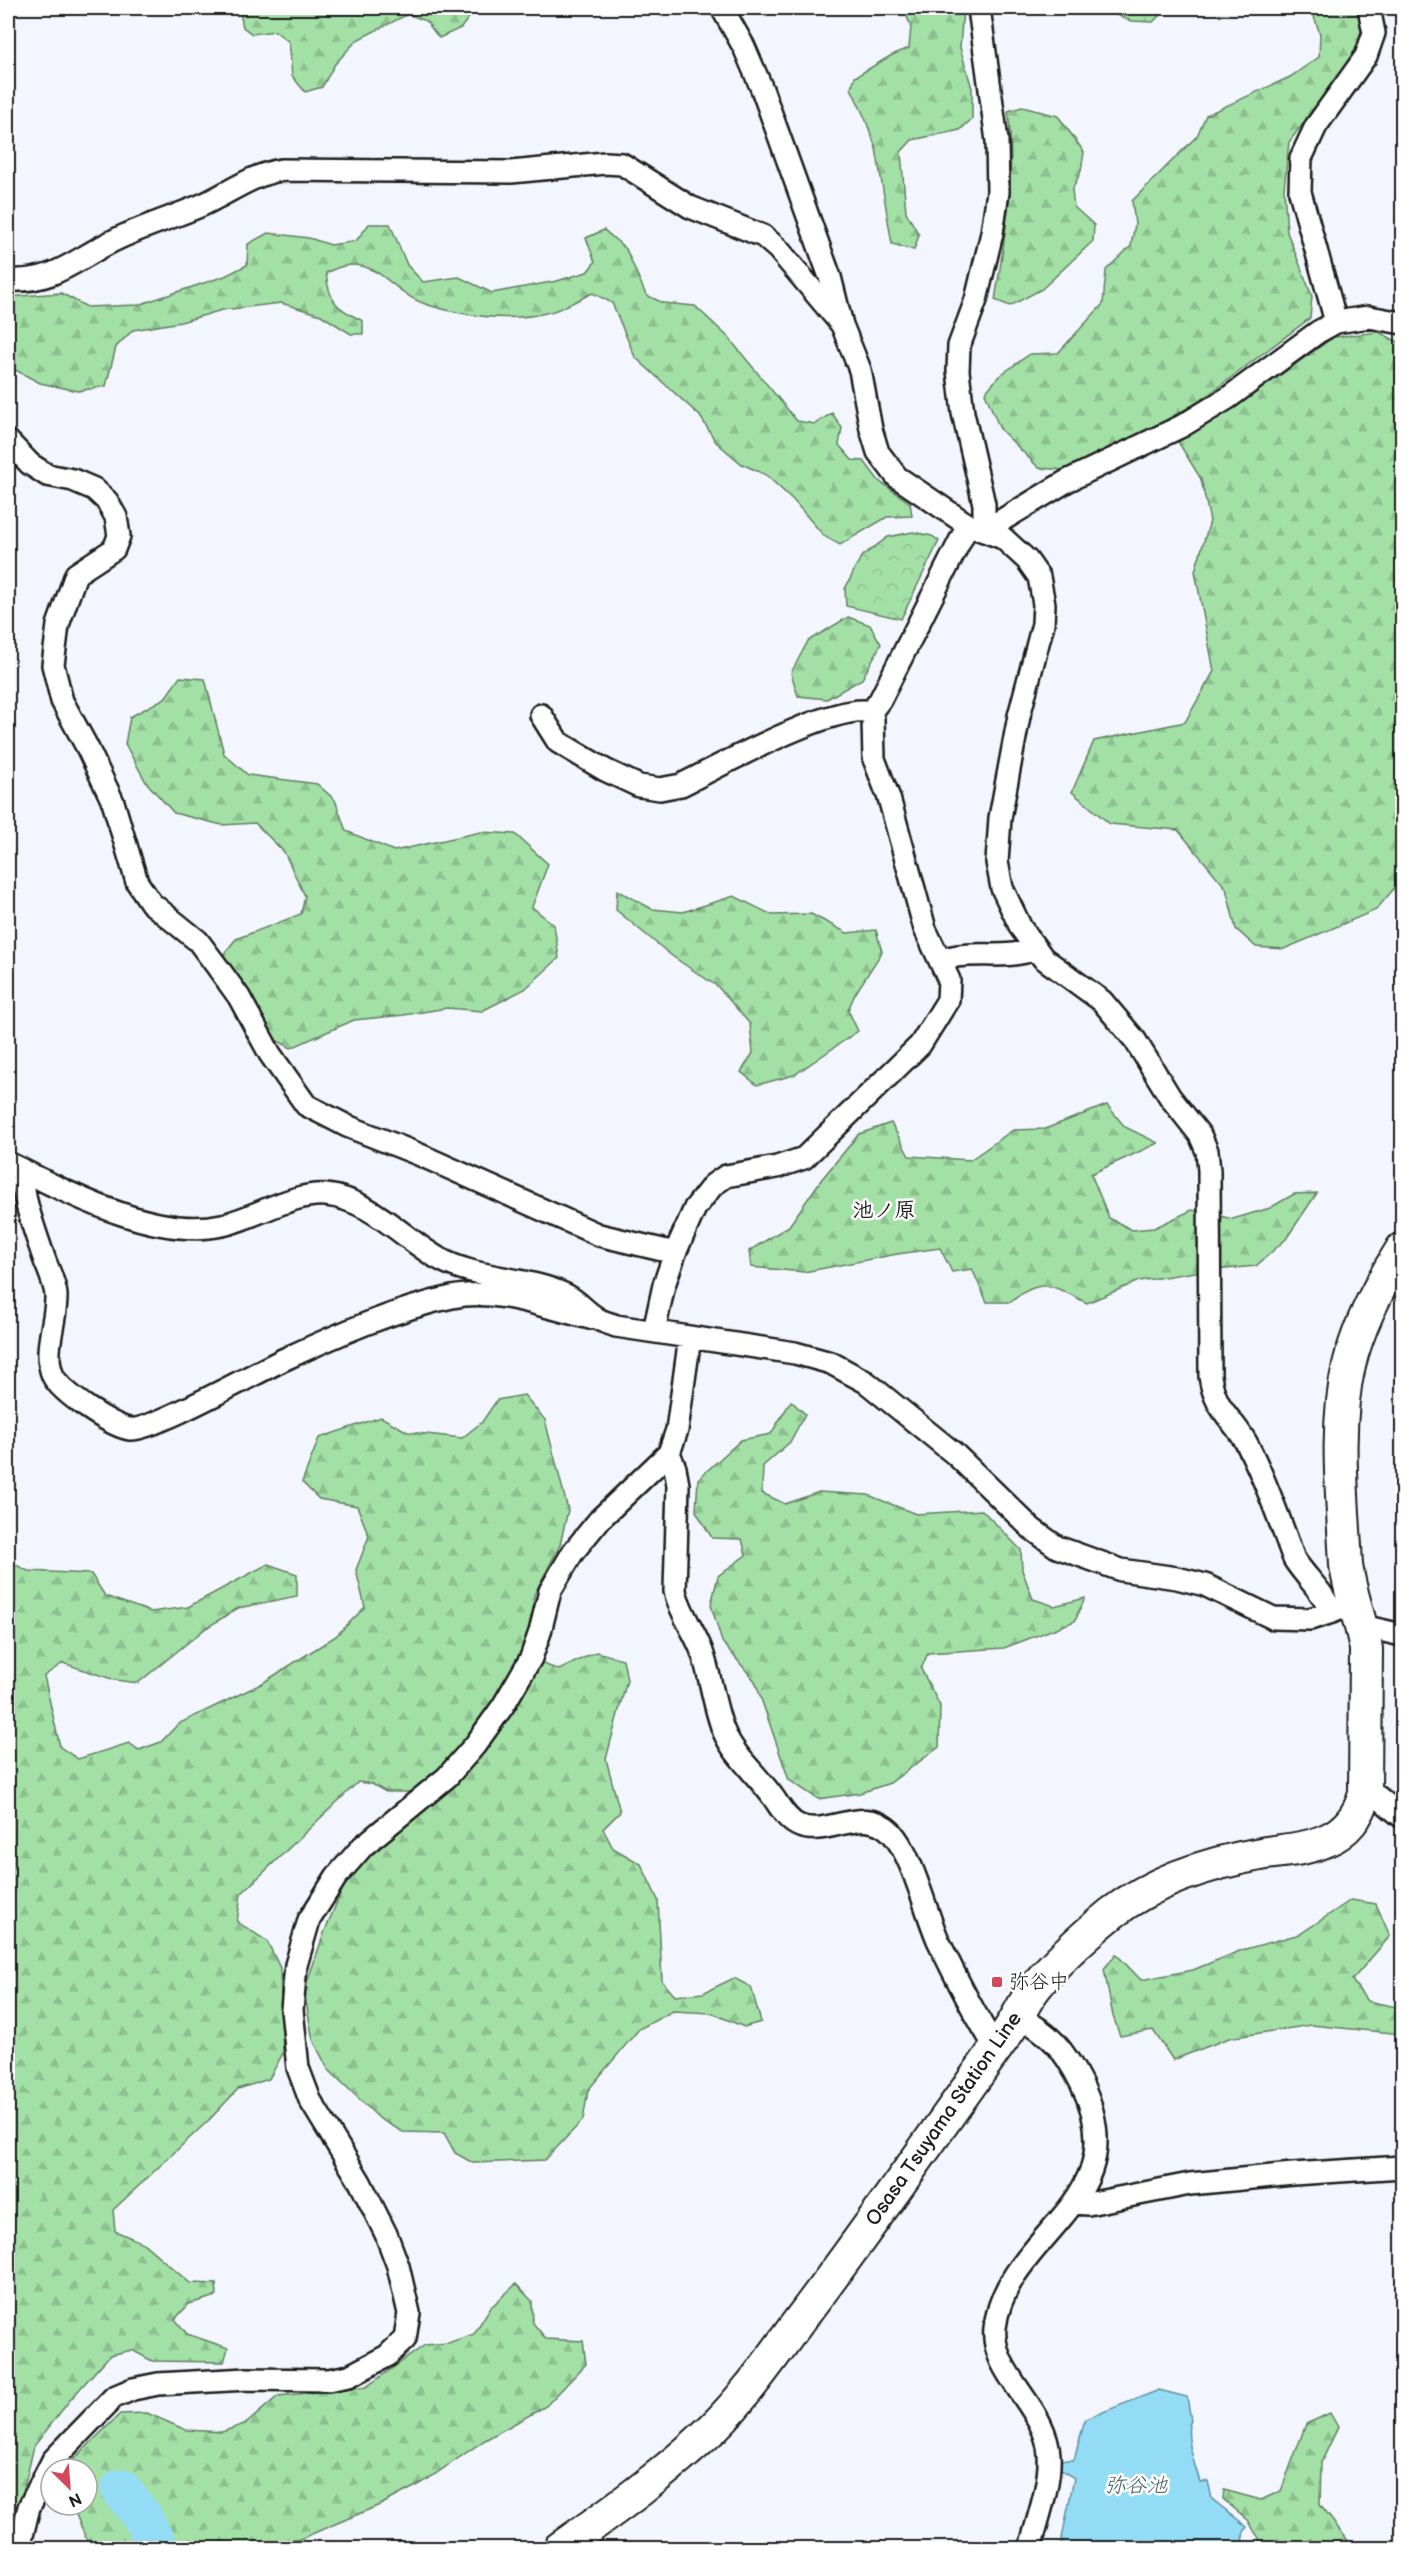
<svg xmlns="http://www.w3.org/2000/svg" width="1410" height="2556" viewBox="0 0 1410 2556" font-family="'Balsamiq Sans','Klee One',sans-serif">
	<defs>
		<pattern id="forest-firs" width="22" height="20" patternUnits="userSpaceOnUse" patternTransform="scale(1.5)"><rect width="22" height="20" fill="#a3e0a6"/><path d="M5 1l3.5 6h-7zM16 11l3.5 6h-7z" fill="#8cc08e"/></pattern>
		<pattern id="park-crowns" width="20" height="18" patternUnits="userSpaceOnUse" patternTransform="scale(1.5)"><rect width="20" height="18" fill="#a3e0a6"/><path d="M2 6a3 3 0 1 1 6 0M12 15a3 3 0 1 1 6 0" fill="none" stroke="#8cc08e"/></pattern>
	</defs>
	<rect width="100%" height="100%" fill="#f3f6fe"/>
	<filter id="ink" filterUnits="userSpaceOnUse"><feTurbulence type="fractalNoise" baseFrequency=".0167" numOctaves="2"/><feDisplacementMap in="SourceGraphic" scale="12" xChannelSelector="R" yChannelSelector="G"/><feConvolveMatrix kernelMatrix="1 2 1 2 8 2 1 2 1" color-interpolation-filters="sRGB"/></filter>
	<g filter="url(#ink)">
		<!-- forest -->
		<path fill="url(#forest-firs)" stroke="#607e61" stroke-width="1.5" d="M239,8H476L461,28L439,38L426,21L408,14L357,40L335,64L322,87L305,92L292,76L289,42L275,31L252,34L243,27Z
			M903,8H963L960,48L972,88V119L960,130L912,140L901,152L906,212L919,235L914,250L892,244L876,148L865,118L851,88L855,77L892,55L909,48L911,26Z
			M1100,8H1167L1153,22L1131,21Z
			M1311,8H1359L1361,30L1355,55L1289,142L1284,189L1287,232L1312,296L1310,318L1200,401L1135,438L1065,470L1039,468L1000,429L985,393L999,376L1030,354L1058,353L1103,304L1106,270L1131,246L1135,224L1132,201L1197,136L1206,115L1290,77L1319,57L1320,34Z
			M1022,107L1058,116L1084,152L1081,171L1072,190L1074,207L1094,225L1093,241L1042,289L1010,306L995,300C1005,238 1016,174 1008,111Z
			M369,224H390L407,265L423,282L459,277L492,293L557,281L587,272L595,262L586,238L604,230L626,249L646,295L663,303L695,306L728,337L797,421L815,424L832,413L842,428L839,445L852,460L864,461L879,481L910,503L912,516L887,517L840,545L824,536L793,500L766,475L742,464L716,442L700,416L635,357L612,303L593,293C578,299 562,310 546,313C508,322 465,316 428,305C389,294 374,246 326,273C329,302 336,308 363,321V334H351L321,315L281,303L222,310L181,322L133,330L116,347L106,386L78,391L40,383L8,366V297L61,293L87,307L138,305L225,276L247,265L248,244L268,233L309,238L331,245L356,241Z
			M1379,332L1402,344V879L1376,910L1284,949L1256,947L1236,929L1226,888L1178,830L1110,824L1072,792L1094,741L1185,722L1214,671L1195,571L1210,521L1201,479L1177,440L1237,405L1334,337Z
			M848,617L870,625L881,644L862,679L827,699L798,696L791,673L808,641Z
			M180,677L205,679L224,754L248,775L317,784L335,800L346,831L394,851L481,832L515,834L548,864L532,907L554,925L559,958L525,989L482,1011L447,1008L404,1015L354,1020L291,1048L270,1037L222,956L236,939L301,914L305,896L284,852L255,823L222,825L174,813L146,782L125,744L130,717L165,698Z
			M617,890L652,909L683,912L734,896L772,915L811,914L847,933L876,930L882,952L855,994L848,1010L858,1031L794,1075L757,1085L741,1072L753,1053L750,1024L718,987L672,956L616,910Z
			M1107,1105L1125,1127L1158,1143L1091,1174L1109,1218L1132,1230L1154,1228L1192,1210L1233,1219L1270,1208L1294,1194L1317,1193L1286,1239L1256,1266L1195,1272L1139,1281L1087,1303C1055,1287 1042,1275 1011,1302H987L972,1269L952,1272L940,1248L897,1254L804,1272L751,1267L749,1251L789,1226L821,1180L859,1134L891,1123L909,1156L970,1160L1013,1130L1045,1129Z
			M524,1395L545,1420L568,1510L560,1545L534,1595L532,1634L543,1664L559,1670L596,1652L623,1659L627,1680L606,1759L620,1812L603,1829L613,1848L641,1864L658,1900L662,1981L675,1996L703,1993L734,1978L751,1987L761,2022L744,2027L712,2013L673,2011L639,2029L588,2090L583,2120L545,2160L473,2163L455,2153L444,2133L403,2132L380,2119L328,2069L313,2040L304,1991L324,1933L350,1871L415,1815L410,1792H386L372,1784L358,1782L241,1894L237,1922L267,1941L280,1968L283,2053L269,2079L238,2089L211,2118L113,2210L115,2231L143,2243L190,2283L216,2284L217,2296L189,2304L175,2319L187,2334L228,2348L224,2362L152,2361L132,2350L110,2355L70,2400L34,2446L15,2526L8,2540V2359L12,2356L8,2353V1561L28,1571L91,1574L105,1596L151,1612L188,1607L268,1564L297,1574V1596L238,1608L206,1628L138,1683L115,1680L63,1663L44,1676L60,1747L78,1759L129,1743L139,1750L161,1742L178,1724L261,1684L336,1636L365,1607L356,1570L369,1536L357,1506L319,1499L302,1482L319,1438L381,1417L408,1432L462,1438L482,1422L497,1400Z
			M791,1401L805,1414L790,1442L763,1466L762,1493L785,1504L819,1492L868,1495L916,1514L982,1510L1021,1550L1022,1570L1033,1599L1054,1606L1085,1598L1075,1621L1004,1648L928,1653L921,1669L940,1706L939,1747L890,1783L860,1793L818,1799L789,1780L755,1681L722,1642L711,1605L718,1576L746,1555L742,1539L712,1538L696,1511L698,1479L741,1440L771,1434Z
			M1351,1900L1376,1904L1390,1936L1352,1980L1367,2001L1402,2008V2034L1311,2025L1229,2038L1173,2060L1153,2030L1120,2036L1113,2016L1104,1969L1116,1954L1141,1980L1193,1970L1242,1950L1300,1934Z
			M516,2284L532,2301L533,2323L546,2339L583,2341L586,2364L546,2406L485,2440L422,2483L382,2504L300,2539L256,2548H182L170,2543L124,2485L113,2491L147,2548H90L72,2505H87V2469H66L67,2466L120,2414L147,2413L186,2430L222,2432L247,2423L278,2396L366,2387L425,2345L448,2343L474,2334L490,2308Z
			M1330,2413L1338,2427L1321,2463L1320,2505L1350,2543L1358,2548H1264L1248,2520L1223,2499L1224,2490L1261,2500L1281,2491L1306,2424Z"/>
		<!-- park -->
		<path fill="url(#park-crowns)" stroke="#607e61" stroke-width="1.5" d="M913,532L932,536L939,541L901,619L846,606L845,589L861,557L888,537Z"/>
		<!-- water -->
		<path fill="#93dcf5" stroke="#638f9e" stroke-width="1.5" d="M1159,2390L1187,2397L1191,2420C1183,2433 1196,2468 1200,2482L1208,2481L1212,2499L1247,2527C1241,2535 1242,2541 1249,2548H1060L1074,2478L1060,2469L1061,2460H1074L1085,2419Z"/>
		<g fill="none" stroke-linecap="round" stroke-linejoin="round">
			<!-- river -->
			<path stroke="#93dcf5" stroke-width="40" d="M121,2489L143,2518L158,2548"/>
			<!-- street casing -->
			<g stroke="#1c1c1c" stroke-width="26">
				<path id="street" d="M722,8L744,47L762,89L830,277L842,325L860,370L871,429L878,452L897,477L968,525L1003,538L1027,560L1039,577L1044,604L1043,624L1019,716L1000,818L997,862L1002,888L1021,928L1043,958L1102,1001L1135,1040L1170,1097L1200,1135L1207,1151L1209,1170L1210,1376C1215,1412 1235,1419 1249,1448C1267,1483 1280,1522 1294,1559C1306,1578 1323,1591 1332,1612L1354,1603
					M979,8L997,141L998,192L992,233L976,300L959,346L958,371L963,413L984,504V531
					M8,280C56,283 76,258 117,239C144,226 174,217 202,205C229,193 251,175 281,170L511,172L605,163L622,164L690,207L763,236L778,249L842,325
					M1336,322L1300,192L1301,158L1316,126L1366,56L1374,33L1369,8
					M8,441L30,464L47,475L73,480L94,489L107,501L116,517L119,536L114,549L76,574L58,625L53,665L62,701L87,747L113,802L137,882L151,903L198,941L216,965L239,997L270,1054L306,1105L347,1126L418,1154L599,1235L675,1253
					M984,531L1067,481L1182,426L1228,398L1318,332L1336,322L1369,317L1402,323
					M871,712L880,700L968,525
					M541,715L558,742L605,770L639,786L660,789L681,785C718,767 835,702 871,712
					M941,960C971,949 1005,961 1035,949
					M8,1163C67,1192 154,1240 222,1225C254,1218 294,1192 326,1195C369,1199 401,1236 436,1257C475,1280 525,1276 566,1295C577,1300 585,1311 595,1317C601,1322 609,1323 616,1326L795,1353L831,1363L866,1382L956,1455L1032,1529L1057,1547L1121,1570L1177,1578L1205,1585L1273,1618L1310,1619L1332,1612
					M21,1169C23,1201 35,1231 45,1261C49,1271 55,1284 56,1295C57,1321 42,1351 53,1376C61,1393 113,1427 130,1429C151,1432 260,1370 287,1358C339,1334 396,1309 452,1297C497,1287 547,1308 590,1318
					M654,1331L664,1285L675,1253L695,1208L713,1185L726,1176L777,1167L804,1158L920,1045L948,1000L949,980L925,929L889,798L874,759L873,719L871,712
					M669,1453L675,1468L678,1485L675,1591C680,1612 693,1629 701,1649C711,1675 713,1705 724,1732C734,1755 755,1773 770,1793C779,1804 786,1821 800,1826C829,1837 863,1804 891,1832C912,1854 925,1910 938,1940C955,1976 974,2014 996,2048
					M1362,1626L1402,1635
					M1365,1794L1378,1797L1402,1817
					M1017,2016C1050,2032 1065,2051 1081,2083C1141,2203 1005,2232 995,2328C990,2374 1047,2407 1049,2455C1051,2483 1037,2521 1030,2548
					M1075,2203L1088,2204L1190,2184L1293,2174L1402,2167
					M19,2548L29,2507L53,2460L114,2397L133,2389L158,2384L247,2379L328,2380L349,2376L387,2356L405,2339L409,2313L398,2266L386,2234L360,2182L310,2100L298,2068L292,2010L296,1965L309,1920L336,1877L363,1846L447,1777L475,1745L503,1706L531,1658L540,1632L550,1591L573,1552L600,1519L669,1453L677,1430L690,1337"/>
			</g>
			<!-- secondary casing -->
			<g stroke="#1c1c1c" stroke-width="36">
				<path id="secondary" d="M560,2548C613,2511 666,2473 713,2428C746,2396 772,2357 799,2321C843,2263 885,2204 927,2145C954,2107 981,2070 1007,2033C1017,2019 1024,2002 1034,1989C1055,1961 1085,1935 1112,1913C1155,1880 1213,1862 1266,1853C1286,1850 1308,1849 1327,1840C1348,1831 1359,1815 1365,1794L1366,1649C1361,1620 1350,1594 1346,1565C1343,1500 1334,1429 1349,1365C1359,1324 1380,1284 1402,1249"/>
			</g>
			<!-- street -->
			<use href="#street" stroke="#fff" stroke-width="21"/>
			<!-- secondary -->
			<use href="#secondary" stroke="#fff" stroke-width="32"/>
		</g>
	</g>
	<!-- markers -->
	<rect fill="#d1495b" stroke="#fff" stroke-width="2" x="991" y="1976" width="12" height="12" rx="3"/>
	<g text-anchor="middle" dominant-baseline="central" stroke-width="5" stroke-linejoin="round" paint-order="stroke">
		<!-- poi labels -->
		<g font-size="20" fill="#1c1c1c" stroke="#fff" text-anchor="start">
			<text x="1009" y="1982">弥谷中</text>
		</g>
		<!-- street labels -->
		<g font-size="20" fill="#1c1c1c" stroke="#fff">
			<text transform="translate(944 2119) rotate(-55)">Osasa Tsuyama Station Line</text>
		</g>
		<!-- neighbourhood labels -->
		<g font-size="21" font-weight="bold" fill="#1c1c1c" stroke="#fff">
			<text x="884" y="1210">池ノ原</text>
		</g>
		<!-- water labels -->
		<g font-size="21" font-style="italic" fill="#465f68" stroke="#fff">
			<text x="1136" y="2485">弥谷池</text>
		</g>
	</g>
	<!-- margin -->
	<rect width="1410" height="2556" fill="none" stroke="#fff" stroke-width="30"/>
	<rect x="15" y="15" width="1380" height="2526" fill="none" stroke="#1c1c1c" stroke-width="2" filter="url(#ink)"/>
	<!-- north arrow -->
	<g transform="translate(69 2487) rotate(155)"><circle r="28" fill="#ffffff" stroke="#a4a4a4" stroke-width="1.5"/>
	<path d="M0-4.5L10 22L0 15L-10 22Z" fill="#d1495b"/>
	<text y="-9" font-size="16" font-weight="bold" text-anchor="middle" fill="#1c1c1c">N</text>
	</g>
</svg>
